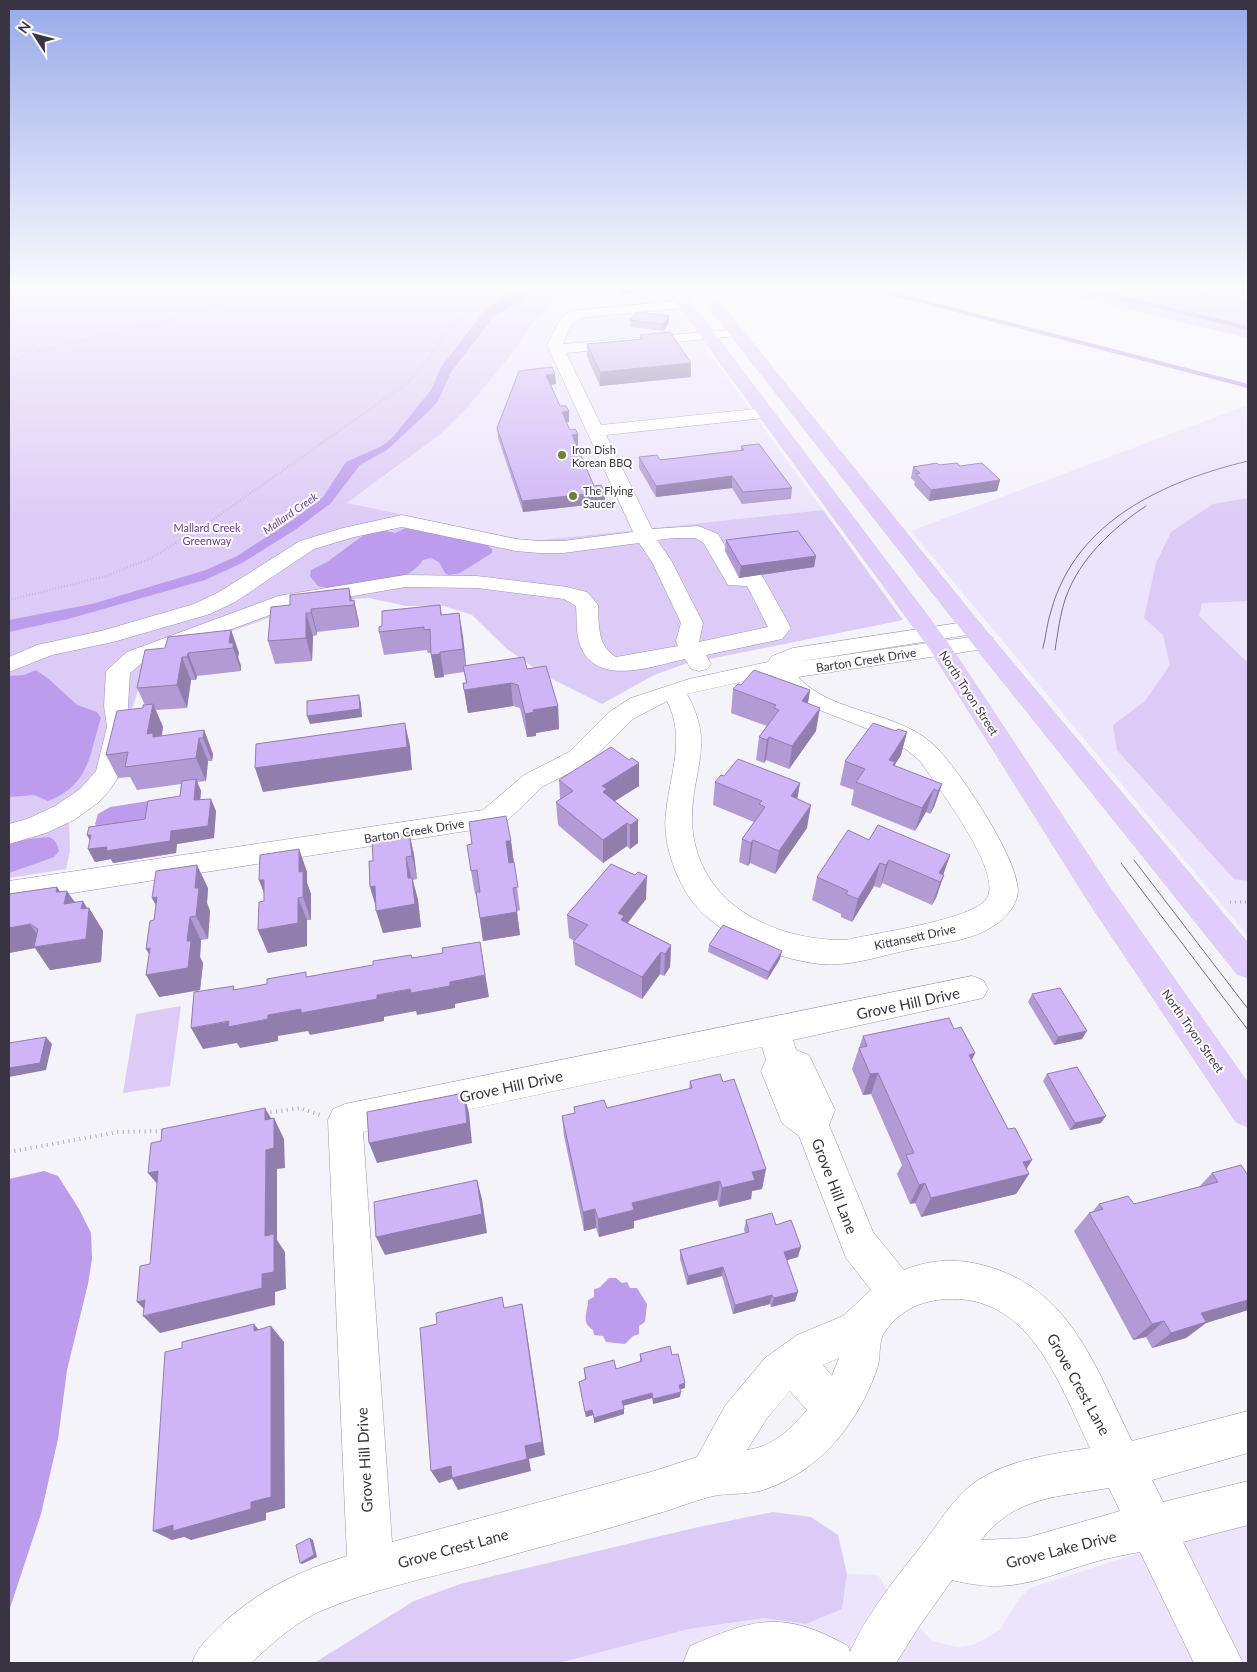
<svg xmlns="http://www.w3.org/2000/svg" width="1257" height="1672" viewBox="0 0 1257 1672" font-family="Lato,sans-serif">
	<rect width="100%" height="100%" fill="#f5f3fa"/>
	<!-- built -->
	<path fill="#ece3fc" d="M565,288H662L823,510L542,540L521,539L347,503L396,468L465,410L555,299L557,292Z
		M1248,405V936L911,531Z
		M1248,1518V1663H559L689,1629L764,1618L806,1624L842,1609L847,1574L878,1575L897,1604L932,1641L958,1647L973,1645L1000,1630L1018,1600L1030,1588Z"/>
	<!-- green -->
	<path fill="#dccbf6" d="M9,288H565L557,292L554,301L535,321L506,361L465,410L438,436L347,503L521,539L542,540L823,510L903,620L685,664L654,675L602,704L546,676L507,649L472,615L444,606H406L369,598L341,600L279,614L211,639L141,681L126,729L69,822L70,851L66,869L9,878Z
		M1037,288H1248V338Z
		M1248,498V601L1202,603L1199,616L1248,663V881L1234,879L1117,750L1113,725L1145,701L1170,665L1163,635L1144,618L1156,563L1171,532L1213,504Z
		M181,1006L170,1086L123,1093L136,1014Z
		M773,1512L811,1517L838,1535L847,1574L842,1609L806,1624L764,1618L689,1629L559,1663H314L414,1601L460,1584L694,1528Z"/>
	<!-- water -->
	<path fill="#bd9bed" d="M522,288H543L494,316L451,372L438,401L429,411L387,450L360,465L331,503L295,530L242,563L205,580L68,619L9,632V620L92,604L206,570L237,556L294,519L323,497L346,462L382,446L392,438L431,390L441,367L482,314L498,301Z
		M406,528L487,545L492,549V553L460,573L449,575L445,573L439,562L431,558L423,560C406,587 356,584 327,588L318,586L310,576L311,570L327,562L368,532L381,530L395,533Z
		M36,670L50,680L77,705L97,712L101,718C89,755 90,785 48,801L34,795L9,797V676L24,675Z
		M168,798V806L145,820L98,828L95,824L98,814L110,807Z
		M48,837C56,839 57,844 59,851L54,857L9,873V841Z
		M44,1171L58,1176L79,1209L91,1233L92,1258L88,1284L67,1370L58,1439L41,1514L9,1611V1179Z
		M609,1278H616L622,1283L627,1282L630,1288H637L647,1304L645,1322L639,1326V1334L633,1336L625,1344L606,1342L603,1336L594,1335L593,1330C580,1321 588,1313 588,1300L594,1297V1289L599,1288Z"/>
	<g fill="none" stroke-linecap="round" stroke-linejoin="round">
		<!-- stream -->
		<path stroke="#bd9bed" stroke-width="4" d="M871,288L1248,386
			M1065,288L1141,302L1248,328"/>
		<!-- minor casing -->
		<g stroke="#9d91b1" stroke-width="1">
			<path id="minor" d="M685,300L692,304L690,307L581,318L572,323L563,344L741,329L743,332L741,335L736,336L566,353L601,425L765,408L771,409L773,413L771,417L765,418L606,435L652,529L698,526L718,534L742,574L761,575L764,579L791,628L782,639L706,655L711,664L707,669L699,671L691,669L685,659C652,666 597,688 580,645C576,633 577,619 576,606L564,599L477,588L405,587L291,607L143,662L130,673L128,706L131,727L121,773L109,791L99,802L74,820L46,833L9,844V824L27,819L55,806L80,789L96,771L107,727L104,706L106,671L127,652L278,596L405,575L477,576L567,587L587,592L598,605C599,625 597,646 616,657L678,646L676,641L681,623L652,562L639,543L563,553H539L516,551L402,527L354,537L314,549L235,602L210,614L113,642L52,655L9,672V657L37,645L101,631L194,604L219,592L300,541L343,528L402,515L516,539L539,541H563L633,532L547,345L561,318L572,311ZM675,538H695L703,542L728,585L747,586L768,627L699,642L703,623L671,560L657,540Z
				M972,621L980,623L983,628L980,633L796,662L984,635L992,637L995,642L992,647L984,649L798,677C834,716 900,709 938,749C959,771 1026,868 1017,897C1014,908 1005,919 995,925C972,941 940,943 913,949C882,955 852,967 820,964C776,959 719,937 692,901C675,878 662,841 666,812C670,774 686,738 667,701L633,719L587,764L542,787L509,819L498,826L9,903V881L483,810L524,775L569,752L609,712L631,698L689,679L768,662L772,656L793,648ZM772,675L786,693L799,702L878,733L907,750L920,761C936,785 1003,871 987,898C974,920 874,933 846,940C771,941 692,901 692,817C693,767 715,744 687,694Z
				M972,976L983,980L988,989L983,998L793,1040L796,1050L809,1055L835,1110L829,1125L873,1232L904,1270C931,1259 958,1258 986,1266C1071,1289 1096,1369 1132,1441L1248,1411V1453L1152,1480L1163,1502L1248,1481V1525L1183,1542L1243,1663H1194L1140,1552C1124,1555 1107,1558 1091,1563C1038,1579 1010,1595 952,1580L920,1625L896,1663H683L690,1646C756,1618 783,1610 848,1646L850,1652C868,1611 898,1576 925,1541C940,1521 954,1498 974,1483C1006,1460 1052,1454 1090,1448C1061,1388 1032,1298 952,1299C924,1299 900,1309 884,1333C878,1342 881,1359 877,1369C858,1423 821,1470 766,1489C748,1496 727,1492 709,1497C690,1502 672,1510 653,1515C596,1533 538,1547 480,1564C428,1578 373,1589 323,1610C295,1622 273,1643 251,1663H192C198,1646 209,1637 222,1624C261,1589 297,1572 347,1556L328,1120L333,1109L345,1104ZM762,1047L766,1060L761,1071L782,1123L799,1136L846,1258L871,1290L843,1316L797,1335L765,1358L725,1406L697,1457L654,1471L392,1542L363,1132ZM839,1358L832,1376L823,1365ZM790,1391L807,1410C791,1429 772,1447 747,1450L767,1418ZM1109,1488L1120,1511L1026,1538L981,1540C1015,1496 1058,1497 1109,1488Z"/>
		</g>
		<!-- major casing -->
		<g stroke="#cfced1" stroke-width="1">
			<path id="major" d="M666,288H680L949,644L1108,885L1248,1083V1127L1236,1122L1088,901L931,651Z
				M694,288H708L987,632L1248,943V978L1237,974L971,642Z"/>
		</g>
		<!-- path-far3 -->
		<path stroke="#b0adb6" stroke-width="2" stroke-dasharray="0.5 2" stroke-linecap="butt" d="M1153,288L1217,297L1248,305
			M9,362L38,351L160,323L272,288
			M320,444L409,382L458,320L501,288"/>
		<!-- path-far2 -->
		<path stroke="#b0adb6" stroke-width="2.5" stroke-dasharray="0.5 2.5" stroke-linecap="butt" d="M9,600L106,576L149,559L198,530L322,443"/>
		<!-- path-far1 -->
		<path stroke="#b0adb6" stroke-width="3" stroke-dasharray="1 4" stroke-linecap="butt" d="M1230,902H1248"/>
		<!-- path -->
		<path stroke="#b0adb6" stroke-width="4" stroke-dasharray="1 4.5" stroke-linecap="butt" d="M265,1113L300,1108L320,1115
			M9,1152L118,1132L166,1131"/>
		<!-- minor -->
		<use href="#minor" fill="#fff" fill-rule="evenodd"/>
		<!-- major -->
		<use href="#major" fill="#e0cdfb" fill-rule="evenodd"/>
		<!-- tram -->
		<path stroke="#77737e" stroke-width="1" d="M1043,648C1046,636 1047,623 1051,611C1076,520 1165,481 1248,461
			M1055,650C1058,632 1060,614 1066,597C1080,558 1113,528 1146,506
			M1134,860L1248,1009
			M1121,863L1248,1030"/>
	</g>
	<!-- wall -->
	<path fill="#b29bd4" d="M619,288H634L633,293L620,294L619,291Z
		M669,316V323L663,331L630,327V320Z
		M640,335L691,377L600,386L587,357V344L640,339Z
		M519,371L556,384L551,385L560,406L569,422H566L570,430L578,434V445L576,446L594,486L605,492V503L523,512L498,438L497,428Z
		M741,446L792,488L791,499L742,504L732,488L656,497L639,468V457L660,460L741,451Z
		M939,465L1000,480L997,491L929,501L914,485L915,482L911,478L913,467Z
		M726,540L816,556L814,567L739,578L725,551Z
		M354,600L359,623V627L317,632V635L313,636L312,661L275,664L268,641L271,607Z
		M440,605L442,615L459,613L466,666L527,669L558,706L559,729L536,733V736L527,737L520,708L513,706L468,713L463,683H466L464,672L444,675V677L435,678L431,653H428L427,650L384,655L379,632L382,626Z
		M231,630L239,653L238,657L241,666V671L197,676L196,680H191L187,708L156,710L163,727L162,736L204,730L213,754L212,761H208L206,781L197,782L201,791L200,800L216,811L214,838L177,844L176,853L113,863L111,859L95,862L88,849L145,819L180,796L181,784L137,790L130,777L118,778L106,755L145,705L137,688L165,648Z
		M741,685L810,690L808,704L816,731L789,769L766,760L764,763L756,760L759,737L767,726L731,713L733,689Z
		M896,731L907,732L901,755L894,766L942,784L934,807L930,814L926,812L915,831L851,805L854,790L840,785L845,761Z
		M724,776L800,783L797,799L807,828L775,874L750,863L748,866L739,862L742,839L754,822L713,805L715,782Z
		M559,780L639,786L615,801L638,820V843L630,849L627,846L603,863L558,825L556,802L560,799Z
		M409,832L414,855L417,879L413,880L418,900L421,927L383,933L370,887L373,861Z
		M869,840L950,855L943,875L936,898L932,905L882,883L880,888L874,886L852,922L841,917V914L812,900L817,877Z
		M511,841L520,910L517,911L520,935L483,941L476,894H475L471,871Z
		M299,849L307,872V883L311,894V920H307V946L268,953L258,930L264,901V893L259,880Z
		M57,887L60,892L67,891L75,902L87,908H89L103,931L101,962L50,970L35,948L9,953Z
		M208,888L207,903L210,911L208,939L201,940L200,957L203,963L200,990L159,997L156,905L152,898Z
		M646,899L628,923L671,945L670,967L664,976L660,974L642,999L575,965L573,942L575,941L569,938L567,915Z
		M709,945L780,959L767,980L708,952Z
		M1032,994L1082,1039L1054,1045L1028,1002Z
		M954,1029L975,1053L972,1060L1008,1129L1032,1160L1026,1169L1029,1174L1016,1194L921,1217L915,1203L910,1204L897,1174L902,1165L871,1094L863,1095L852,1069L863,1036Z
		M1047,1074L1101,1123L1070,1130L1043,1081Z
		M690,1081L723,1082L766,1169L762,1189L752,1191L751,1199L719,1207L717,1200L634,1221V1228L599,1237L596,1228L584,1231L564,1136L562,1116L575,1113L574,1107L607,1108L689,1089Z
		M1212,1173L1248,1174V1310L1206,1323L1186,1338L1152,1348L1146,1337L1133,1340L1074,1231L1089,1213L1092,1212L1099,1204H1134L1199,1187Z
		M746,1220L776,1225L798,1257L786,1260L798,1292L795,1301L771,1307L770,1304L733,1314L722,1276L687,1285L680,1259V1250L745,1233L744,1230Z
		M640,1354L672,1355L685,1383V1388L680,1389V1397L653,1404L652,1398L623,1406L624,1414L594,1423L593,1415L586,1417L579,1382L585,1380L584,1368L616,1369L640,1362Z"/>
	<!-- shaded-wall -->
	<path fill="#917ead" d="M620,288H634L633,293L620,294Z
		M669,316V323L663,331V324Z
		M691,363V377L600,386V372Z
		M555,374L556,384L547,385L546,375Z
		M569,411V422L562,423V412Z
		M578,434V445L572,446V435Z
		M732,476V488L656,497V486Z
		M1000,480L997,491L929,501L931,490Z
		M605,492V503L523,512L522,501Z
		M816,556L814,567L739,578L741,566Z
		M349,588L353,605L350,601Z
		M354,600L359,623V627L354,605Z
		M311,609L317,632V635L311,613Z
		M306,613L313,636L312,661L306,638Z
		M459,613L463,636L467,672L463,649Z
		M231,630L239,653L238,657L241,666V671L233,648L229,643Z
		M440,652L444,677L435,678L431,655Z
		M188,653L197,676L196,680L187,657Z
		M182,657L191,680L187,708L177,685Z
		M511,683L513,706L468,713L464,690Z
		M810,690L806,713L802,701Z
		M359,695L361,703L362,717L310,724L307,716Z
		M153,704L163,727L159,747L147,734Z
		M558,706L559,729L536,733V736L527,737L525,714L533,710Z
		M820,708L816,731L789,769L792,746Z
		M405,723L410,746L412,770L263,792L255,768Z
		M204,730L213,754L212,761L203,738Z
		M907,732L901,755L894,766L889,760Z
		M769,737L766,760L764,763L767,740Z
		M199,738L208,761L206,781L196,758Z
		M639,763V786L607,806L603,815L602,786Z
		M196,779L201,791L199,812L194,800Z
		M800,783L796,806L791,796Z
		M942,784L934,807L930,814L938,791Z
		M934,789L926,812L915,831L922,808Z
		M211,799L216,811L214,838L177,844L176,853L113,863L111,859L95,862L88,849L171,831Z
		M811,805L807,828L775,874L779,851Z
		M638,820V843L630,849V825Z
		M627,823V846L603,863V840Z
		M409,832L414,855L417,879L412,856Z
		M87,835H91L94,848Z
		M753,840L750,863L748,866L751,843Z
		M506,841H511L514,864H509Z
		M299,849L307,872V883L311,894V920L303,897L299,872Z
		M950,855L942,878L939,873Z
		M406,857L412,880L408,878Z
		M889,860L882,883L880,888L886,865Z
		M880,863L874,886L852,922L858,899Z
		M197,865L208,888L207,903L210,911L208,939L196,916L195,888Z
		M944,875L936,898L932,905L940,882Z
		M647,876L646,899L624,927L618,913Z
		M412,878L418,900L421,927L383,933L376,911Z
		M259,880H264L268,903Z
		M375,886L377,909L370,887Z
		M57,887L65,899L67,891L81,913L78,927L56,892Z
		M157,897L164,921L152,898Z
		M298,898L307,920V946L268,953L258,930Z
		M83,901L89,911V908L103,931L101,962L50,970L35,948L9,953V928L30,924L45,946L81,909Z
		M517,912L520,935L483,941L480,918Z
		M190,917L201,940L200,957L203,963L200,990L159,997L146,975L187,941Z
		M480,942L489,997L455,1004V1008L417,1015L416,1011L384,1017V1021L310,1035L308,1031L278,1036V1041L240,1048L237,1043L203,1049L191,1028L268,1015L450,982Z
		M671,945L670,967L664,976L665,954Z
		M150,948L159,972L146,949Z
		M782,951L780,959L767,980L769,972Z
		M661,952L660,974L642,999V977Z
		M1087,1031L1082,1039L1054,1045L1058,1037Z
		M46,1037L52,1044L46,1070L9,1077V1068Z
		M975,1053L965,1074L969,1055Z
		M878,1073L871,1094L863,1095L870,1074Z
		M464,1093L469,1113L472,1143L377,1163L369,1143Z
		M265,1108L274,1123V1118L284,1139L285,1168L277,1169V1240L285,1252L286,1289L275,1292V1305L160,1333L143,1316L150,1315L137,1302L262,1274L265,1236Z
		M1106,1116L1101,1123L1070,1130L1075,1123Z
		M1032,1160L1022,1176L1029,1174L1016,1194L921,1217L931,1198L1023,1162Z
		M766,1169L762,1189L752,1191L751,1199L719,1207L722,1188L752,1172Z
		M158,1171L164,1192L148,1173Z
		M477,1180L482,1199L487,1233L385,1255L376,1237Z
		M720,1181L717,1200L634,1221V1228L599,1237L598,1219L632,1203Z
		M925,1183L915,1203L910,1204L919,1185Z
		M595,1209L596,1228L584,1231L583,1212Z
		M801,1247L798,1257L781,1262L784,1252Z
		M723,1267L722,1276L687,1285L688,1276Z
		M798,1292L795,1301L771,1307L774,1298Z
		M772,1295L770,1304L733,1314L735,1305Z
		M1248,1300V1310L1206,1323L1186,1338L1152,1348L1171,1333L1201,1313Z
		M522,1304L525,1320L545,1455L529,1459L531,1471L458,1490L452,1479L439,1483L431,1471L525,1446Z
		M1164,1321L1146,1337L1133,1340L1152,1324Z
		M254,1324L267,1340L254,1331Z
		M271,1326L284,1342L285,1508L266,1513V1520L191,1540L184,1537L172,1540L153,1531L251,1502Z
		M685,1383V1388L678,1390L679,1385Z
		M681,1392L680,1397L653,1404V1399Z
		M652,1393V1398L622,1406V1401Z
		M624,1409V1414L594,1423V1418Z
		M592,1410L593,1415L586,1417L585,1412Z
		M310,1538L313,1540L317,1557L302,1564L300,1563Z"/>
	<!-- building -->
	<path fill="#cfb4f7" stroke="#917ead" d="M637,312L669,316L663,324L630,320Z
		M670,332L691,363L600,372L587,344L643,339L640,335Z
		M552,367L555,374L546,375L560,406H566L569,411L562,412L570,430L575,429L578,434L572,435L594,486L601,485L605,492L522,501L497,428L519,371Z
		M759,444L792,488L743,492L732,476L656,486L639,457L657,455L660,460L744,450L741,446Z
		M937,463L939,465L957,463L960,466L982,463L1000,480L931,490L916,474L920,473L913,467Z
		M798,531L816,556L741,566L726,540Z
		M349,588L350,601L354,600V605L311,609V613H306V638L268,641L271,607L290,605V595Z
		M440,605L441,615L459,613L463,649L440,652V654L431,655L430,629L424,630V627L379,632V627L382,626V611Z
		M231,630L229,643H233V648L188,653L187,657H182L177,685L137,688L145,650L165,648L168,637Z
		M524,657L527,669L546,666L558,706L533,710L534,712L525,714L518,685L511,683L464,690L463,683H467L463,666Z
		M754,670L810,690L802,701L820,708L792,746L769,737L767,740L759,737L779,710L774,708L776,705L733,689L738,684L741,685Z
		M359,695L360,709L307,716V701Z
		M153,704L147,734L153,733V737L204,730L203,738H199L196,758L125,767L128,752L106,755L117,711L143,708V705Z
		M405,723L407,747L255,768L256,744Z
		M873,723L896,731L898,729L907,732L889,760L895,762L893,765L942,784L938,791L934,789L922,808L856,782L865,769L845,761Z
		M611,747L629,760L632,758L639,763L602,786L607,789L603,792L638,820L630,825L627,823L603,840L556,802L573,791L559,780Z
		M738,759L800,783L791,796L811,805L779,851L753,840L751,843L742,839L765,807L759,804L762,801L715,782L721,775L724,776Z
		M196,779L194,800L211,799L208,826L171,831L170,841L106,851L107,847L88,849L91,835H87L89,827L145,819L148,801L180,796L182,781Z
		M506,816L511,841H506L509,863L514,862L518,887L513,888L517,912L480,918L476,892H480L477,870L471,871L467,845L472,844L469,822Z
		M878,825L950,855L939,873L944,875L940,882L889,860L886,865L880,863L858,899L846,894L848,891L817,877L848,830L869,840Z
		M409,832L412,856L406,857L408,878H412L415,904L376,911L375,886L370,887L369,861H373L372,838Z
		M299,849V872L303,871V897L298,898V923L258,930L259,902L264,901V880H259L260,855Z
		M611,864L635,875L638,872L647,876L618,913L624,916L621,920L671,945L665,954L661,952L642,977L573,942L588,925L567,915Z
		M197,865L195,888H199L196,916L190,917L187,941H191L188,968L146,975L150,948L146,949L150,921L154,920L157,897L152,898L156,871Z
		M57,887L56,892L67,891L64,904L83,901L81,909L89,908L86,939L34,947L38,929L30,924L9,928V894Z
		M723,925L782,951L769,972L709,945Z
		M480,942L485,975L450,982V986L411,993L410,989L377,995V999L301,1013V1009L268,1015V1019L228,1027L229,1021L191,1028L194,992L234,986L233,990L267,984V979L306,972V977L373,965V961L411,955L412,958L443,953L442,948Z
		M1060,988L1087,1031L1058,1037L1032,994Z
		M949,1018L954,1029L961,1027L975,1053L969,1055L1008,1129L1015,1128L1032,1160L1023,1162L1029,1174L931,1198L925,1183L919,1185L906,1155L914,1153L878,1073L870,1074L859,1048L867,1046L863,1036Z
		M46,1037L40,1063L9,1068V1043Z
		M1077,1067L1106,1116L1075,1123L1047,1074Z
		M720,1074L723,1082L734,1079L766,1169L752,1172L755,1180L722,1188L720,1181L632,1203L634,1210L598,1219L595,1209L583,1212L562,1116L575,1113L574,1107L604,1100L607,1108L692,1088L690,1081Z
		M464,1093L467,1123L369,1143L367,1112Z
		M265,1108V1120L274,1118V1148L266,1150L265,1236L274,1234V1272L262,1274V1288L143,1316L145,1300L137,1302L140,1266L150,1264L158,1171L148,1173L151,1143L161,1141L162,1129Z
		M1241,1165L1247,1174H1248V1300L1201,1313L1206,1322L1171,1333L1164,1321L1152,1324L1089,1213L1103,1209L1099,1204L1128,1196L1134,1204L1218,1182L1212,1173Z
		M477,1180L482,1214L376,1237L374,1202Z
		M772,1213L776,1225L791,1220L801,1247L784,1252L798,1292L774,1298L772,1295L735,1305L723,1267L688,1276L680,1250L749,1232L746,1220Z
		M502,1297L504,1308L522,1304L542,1442L525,1446L527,1459L452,1478L451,1466L431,1471L420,1328L437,1324L436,1313Z
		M254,1324V1331L271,1326V1497L251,1502V1509L173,1531V1525L153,1531L165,1352L182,1348V1342Z
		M670,1346L672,1355L678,1354L685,1383L679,1385L681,1392L653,1399L652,1393L622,1401L624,1409L594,1418L592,1410L585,1412L579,1382L586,1379L584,1368L614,1360L616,1369L642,1361L640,1354Z
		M310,1538L314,1555L300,1563L296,1545Z"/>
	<!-- sky -->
	<linearGradient id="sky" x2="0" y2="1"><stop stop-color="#97aaea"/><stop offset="0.55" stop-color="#fafafd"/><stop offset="1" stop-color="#fafafd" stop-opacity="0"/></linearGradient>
	<rect width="1257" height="522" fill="url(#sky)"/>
	<!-- markers -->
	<g fill="#6c8133" stroke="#fff" stroke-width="2">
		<circle cx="562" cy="455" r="5"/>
		<circle cx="573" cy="496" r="5"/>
	</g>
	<g text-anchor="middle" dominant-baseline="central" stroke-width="4" stroke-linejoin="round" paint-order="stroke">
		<!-- far-poi labels -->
		<g font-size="11" fill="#393441" stroke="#fff" text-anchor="start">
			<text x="572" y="449">Iron Dish<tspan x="572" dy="13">Korean BBQ</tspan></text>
			<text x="583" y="490">The Flying<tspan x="583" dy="13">Saucer</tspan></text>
		</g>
		<!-- far-water labels -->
		<g font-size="11" font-style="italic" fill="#693c9b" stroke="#fff">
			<text transform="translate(290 513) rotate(-35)">Mallard Creek</text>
		</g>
		<!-- far-park labels -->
		<g font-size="11" fill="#653896" stroke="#fff">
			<text x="207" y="527">Mallard Creek<tspan x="207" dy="13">Greenway</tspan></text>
		</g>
		<!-- street labels -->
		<g font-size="12" fill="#393441" stroke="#fff">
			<text transform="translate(866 660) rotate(-9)">Barton Creek Drive</text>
			<text transform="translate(969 693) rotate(57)">North Tryon Street</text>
			<text transform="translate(414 831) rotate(-9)">Barton Creek Drive</text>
			<text transform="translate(915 937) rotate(-12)">Kittansett Drive</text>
			<text transform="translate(1193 1031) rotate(55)">North Tryon Street</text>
		</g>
		<!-- near-street labels -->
		<g font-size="15" fill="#393441" stroke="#fff">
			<text transform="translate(908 1003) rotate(-12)">Grove Hill Drive</text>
			<text transform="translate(511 1086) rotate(-12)">Grove Hill Drive</text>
			<text transform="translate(835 1186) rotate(69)">Grove Hill Lane</text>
			<text transform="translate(1079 1384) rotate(61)">Grove Crest Lane</text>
			<text transform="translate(364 1460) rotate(-93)">Grove Hill Drive</text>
			<text transform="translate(453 1548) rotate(-15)">Grove Crest Lane</text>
			<text transform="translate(1061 1549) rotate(-14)">Grove Lake Drive</text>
		</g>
	</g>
	<!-- border -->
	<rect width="1257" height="1672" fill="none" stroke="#393441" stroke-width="20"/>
	<!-- north arrow -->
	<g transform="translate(35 35) rotate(306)" stroke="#ffffff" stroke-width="4" paint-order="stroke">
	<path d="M0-4L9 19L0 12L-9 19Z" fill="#393441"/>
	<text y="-8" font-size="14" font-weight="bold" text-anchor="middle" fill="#393441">N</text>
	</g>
</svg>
